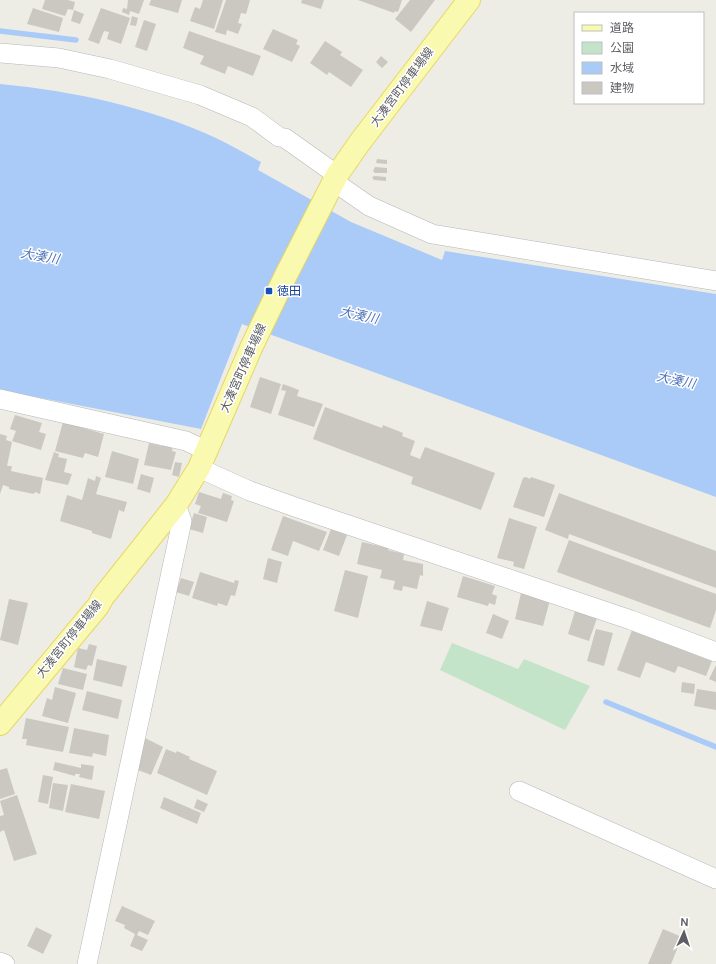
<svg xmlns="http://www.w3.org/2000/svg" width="716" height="964" viewBox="0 0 716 964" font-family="'DM Sans','Noto Sans JP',sans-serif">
	<rect width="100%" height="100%" fill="#eeede5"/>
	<!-- green -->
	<path fill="#c3e4c9" d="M452,643L518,669L524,659L590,686L565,730L440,670Z"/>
	<!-- water -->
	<path fill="#aacaf8" d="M0,84C74,91 148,107 216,138C231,145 246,154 261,162L258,170L351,222L442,260L445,251L716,294V497L242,324L201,429L0,390Z"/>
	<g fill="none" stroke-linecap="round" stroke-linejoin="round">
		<!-- stream -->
		<path stroke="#aacaf8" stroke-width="5.5" d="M0,31L76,40
			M606,702L716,747"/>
	</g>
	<!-- building -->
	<path fill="#cac8c1" d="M45,0H68L75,2L73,10L68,9L65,16L42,9Z
		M128,0H144L139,14L130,11L129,15L122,12L123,8L127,9Z
		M151,0H182L178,13L149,5Z
		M203,0H223L214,29L190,21L195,7L200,9Z
		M226,0H250L246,14L241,13L238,23L242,24L238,34L227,30L226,35L215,32Z
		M302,0H324L321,9L301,3Z
		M358,0H402L398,12L395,11L394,13Z
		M410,0H435L411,32L395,19Z
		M33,8L63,18L59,32L27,24Z
		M101,8L130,18L121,44L107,39L109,32L104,31L99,44L88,40Z
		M74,10L84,14L80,24L71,21Z
		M132,16L138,18L136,26L130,25Z
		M144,20L156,24L147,51L135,47Z
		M273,29L298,40L296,44L300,46L292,62L263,49Z
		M189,31L261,56L253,76L228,66L225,74L200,64L204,56L183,48Z
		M325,41L342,52L340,55L363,70L351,87L329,72L327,75L310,63Z
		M381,56L388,62L382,68L376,62Z
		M377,159L387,160V164L376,163Z
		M375,167L387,168V173H375L373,171Z
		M375,176L386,177V181L374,180L372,177Z
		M260,377L281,384L271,414L250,407Z
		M283,384L299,390L297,396L323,404L314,427L278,415L286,391L281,390Z
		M325,407L382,428L383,425L403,433L402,436L415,441L410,455L420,459L425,447L495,473L481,510L411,484L413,477L313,439Z
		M15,415L42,423L39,432L46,434L41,450L12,441L16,431L10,429Z
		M63,422L104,434L98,457L85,453L83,458L55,451Z
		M0,434L7,436L6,440L12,442L7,466H12L11,471L43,478L40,494L35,492L34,494L9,489V487L3,485L0,494Z
		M149,443L162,446L163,444L173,446L172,451L176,452L171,470L144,465Z
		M112,451L139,459L133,484L105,477Z
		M54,452L59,454L58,457L67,459L64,472L72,474L68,485L45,480Z
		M175,462L182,463L179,477L172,475Z
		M141,474L154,478L150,493L137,489Z
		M96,476L101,478L96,494L127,502L124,512L119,510L111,539L92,533V531L60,521L67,495L82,500L88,478L95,481Z
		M526,477L530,479L531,477L555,485L544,517L513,507L523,478Z
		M199,492L221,499L223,493L232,496L231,500L234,501L227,522L198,513L201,506L195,504Z
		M559,493L716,551V588L569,534L568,539L545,530Z
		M194,513L207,517L203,533L189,529Z
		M283,516L327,532L319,551L293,541L288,556L271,550Z
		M509,518L537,527L524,569L513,566L514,562L497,558Z
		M331,529L347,535L339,556L323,550Z
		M569,540L716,594V610L710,628L557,572Z
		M362,542L388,548V550L404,554L403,560L423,564V576L420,575L417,589L403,586L402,591L393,589L395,581L380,578L382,570L357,564Z
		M268,558L282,562L277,583L263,579Z
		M345,570L368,576L358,618L334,611Z
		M200,572L234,583L235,580L239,581L235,596L231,595L227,606L218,603L217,606L192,598Z
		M463,576L495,586L492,594L497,596L495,605L489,603L488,606L457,597Z
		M181,578L194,582L189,596L176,592Z
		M521,593L550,600L543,626L515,619Z
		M9,599L28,603L18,645L0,640Z
		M427,601L449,608L442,631L420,626Z
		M575,611L597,618L589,641L568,634Z
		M493,614L509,621L502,639L486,633Z
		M596,629L613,633L604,666L587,661Z
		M632,630L712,661L706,676L678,666L675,673L646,662L640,678L617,670Z
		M89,644L97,646L92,666L88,665L86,670L74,667L78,648L87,650Z
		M97,659L127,666L122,687L93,680Z
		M716,665V682L709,679Z
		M63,668L87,674L83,690L58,684Z
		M682,682L695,684L694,694L681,692Z
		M55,687L76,693L68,723L42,716L47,698L52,700Z
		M697,689L716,692V710L694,706Z
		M87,691L122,700L118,719L82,710Z
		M26,718L69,727L63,752L26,745L27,739H22Z
		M74,728L109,735L106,756L93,753L92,757L69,753Z
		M145,738L163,747L151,775L138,770Z
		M166,749L176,753L177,751L190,757L189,759L217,771L207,795L157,773Z
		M55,762L81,768V764L94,766L92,780L79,777L80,774H75V776L53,770Z
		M7,768L15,794L0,799V770Z
		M43,775L53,777L48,804L38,802Z
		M53,783L68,785L63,811L49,808Z
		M71,784L105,791L99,819L65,812Z
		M17,795L37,854L14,861L4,830L0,832V816L4,815L0,801Z
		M164,797L201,813L197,824L160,808Z
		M197,799L208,804L204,812L194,808Z
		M122,906L155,921L148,935L139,931L137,935L148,940L142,951L130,946L135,934L124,928L125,925L115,921Z
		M36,927L52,935L43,954L27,946Z
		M663,929L682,937L671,964H648Z"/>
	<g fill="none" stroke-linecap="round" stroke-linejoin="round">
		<!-- minor casing -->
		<g stroke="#b5b6bb" stroke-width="20">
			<path id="minor" d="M0,53L59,58L110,69L200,95L252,117L279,137L285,138L337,175
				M333,181L369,206L432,234L716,281
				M0,399L186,441L207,451
				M199,468L250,491L295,507L631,620L716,652
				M519,791L716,879
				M0,962L5,964
				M87,964L182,521L176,505"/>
		</g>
		<!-- major casing -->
		<g stroke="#e7d765" stroke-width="24">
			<path id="major" d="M0,724L98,606L103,597L176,505L199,468L251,348L285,277L337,175L360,142L469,0"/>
		</g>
		<!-- minor -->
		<use href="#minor" stroke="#fff" stroke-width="19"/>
		<!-- major -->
		<use href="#major" stroke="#f9f9af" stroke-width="22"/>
	</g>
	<!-- markers -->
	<rect fill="#1a4fb4" stroke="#fff" stroke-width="1.5" x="265" y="287" width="8" height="8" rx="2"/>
	<g text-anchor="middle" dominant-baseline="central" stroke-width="3" stroke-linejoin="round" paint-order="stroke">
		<!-- street labels -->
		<g font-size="12" fill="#5d5f64" stroke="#fff">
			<text transform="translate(402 87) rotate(-53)">大湊宮町停車場線</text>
			<text transform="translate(243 368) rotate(-66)">大湊宮町停車場線</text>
			<text transform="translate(69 639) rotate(-51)">大湊宮町停車場線</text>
		</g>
		<!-- transit labels -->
		<g font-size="12" fill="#164399" stroke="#fff" text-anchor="start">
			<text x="277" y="291">徳田</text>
		</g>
		<!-- water labels -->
		<g font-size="13" font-style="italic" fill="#4e72ba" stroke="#fff">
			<text transform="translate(40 256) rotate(10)">大湊川</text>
			<text transform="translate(359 315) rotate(12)">大湊川</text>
			<text transform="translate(676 380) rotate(12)">大湊川</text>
		</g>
	</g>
	<!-- legend -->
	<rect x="574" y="12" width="130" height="92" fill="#ffffff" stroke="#bebfc1"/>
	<rect x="582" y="25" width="20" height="6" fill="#f9f9af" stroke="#bebfc1"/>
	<text x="610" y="32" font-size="12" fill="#5d5f64">道路</text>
	<rect x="582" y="42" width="20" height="12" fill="#c3e4c9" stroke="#bebfc1"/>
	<text x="610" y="52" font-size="12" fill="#5d5f64">公園</text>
	<rect x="582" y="62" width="20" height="12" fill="#aacaf8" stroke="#bebfc1"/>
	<text x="610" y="72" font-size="12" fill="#5d5f64">水域</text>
	<rect x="582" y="82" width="20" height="12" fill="#cac8c1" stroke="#bebfc1"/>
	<text x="610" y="92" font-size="12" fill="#5d5f64">建物</text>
	<!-- north arrow -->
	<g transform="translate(684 932) rotate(3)" stroke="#ffffff" stroke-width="3" paint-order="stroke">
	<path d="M0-3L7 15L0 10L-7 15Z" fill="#5d5f64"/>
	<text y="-6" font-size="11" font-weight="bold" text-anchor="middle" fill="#5d5f64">N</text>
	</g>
</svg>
